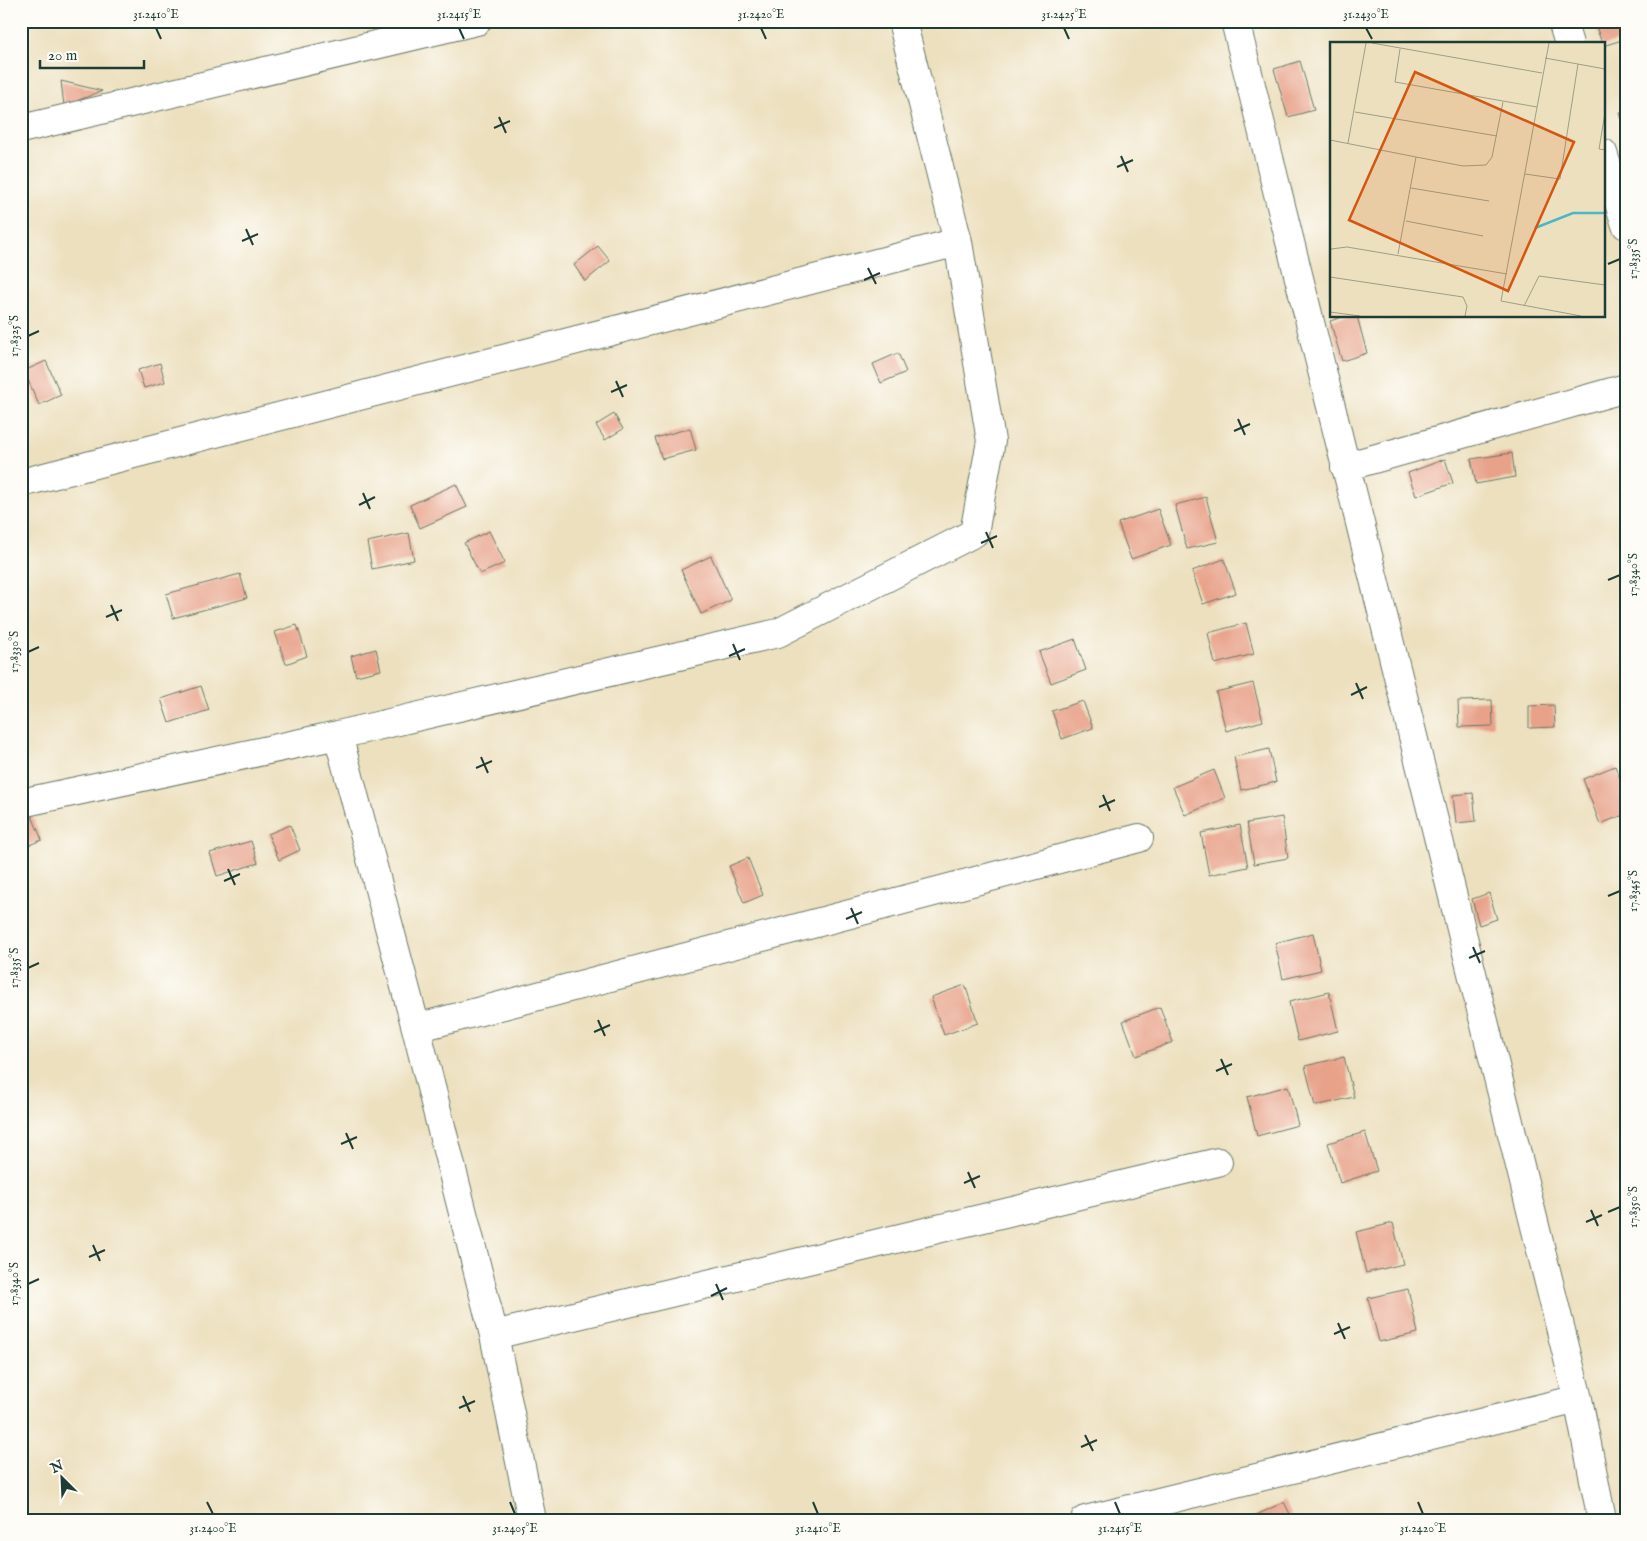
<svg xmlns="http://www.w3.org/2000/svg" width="1647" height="1541" viewBox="0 0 1647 1541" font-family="'IM FELL English',serif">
	<rect width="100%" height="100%" fill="#fdfcf7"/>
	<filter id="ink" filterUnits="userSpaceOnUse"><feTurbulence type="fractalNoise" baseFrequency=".02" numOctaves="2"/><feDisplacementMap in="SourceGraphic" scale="10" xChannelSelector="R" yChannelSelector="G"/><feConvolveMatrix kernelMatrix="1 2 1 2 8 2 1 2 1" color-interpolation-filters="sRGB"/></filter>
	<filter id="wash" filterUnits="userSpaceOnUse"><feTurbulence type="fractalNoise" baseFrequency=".0096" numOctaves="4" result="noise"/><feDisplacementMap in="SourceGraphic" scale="20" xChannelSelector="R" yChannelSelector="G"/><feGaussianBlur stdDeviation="1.12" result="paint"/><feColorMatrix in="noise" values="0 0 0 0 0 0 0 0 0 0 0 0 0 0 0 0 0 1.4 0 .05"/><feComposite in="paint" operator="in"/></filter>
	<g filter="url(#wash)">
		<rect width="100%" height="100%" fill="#ede0bf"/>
		<g id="blocks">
			<!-- building -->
			<path fill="#e8a28a" d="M1594,21H1619L1625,39L1603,46Z
				M1300,61L1314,110L1288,117L1274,69Z
				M61,81L102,91L64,106Z
				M1626,111V131H1625L1620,113Z
				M598,246L610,261L585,281L574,265Z
				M1346,316H1357L1367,353L1342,361L1330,321Z
				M898,353L906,372L881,383L873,364Z
				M46,361L61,395L39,405L24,371Z
				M160,363L165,382L144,388L138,370Z
				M614,414L623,429L605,440L596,425Z
				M690,428L696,450L662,459L655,438Z
				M1512,453L1515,477L1476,484L1471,459Z
				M1445,459L1453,483L1416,496L1408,473Z
				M456,484L467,507L420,528L410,505Z
				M1206,497L1218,542L1187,549L1175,505Z
				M1158,509L1171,545L1131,559L1118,523Z
				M489,531L505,563L480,574L464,543Z
				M409,533L414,560L372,569L367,542Z
				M711,556L731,600L701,614L681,570Z
				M1224,559L1236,593L1203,604L1192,571Z
				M240,574L247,598L173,618L166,594Z
				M1246,623L1254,654L1215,664L1208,633Z
				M297,625L307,656L286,664L275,632Z
				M1075,639L1086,670L1051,683L1039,652Z
				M376,649L381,670L356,676L351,656Z
				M1253,683L1263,721L1226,731L1216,692Z
				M201,686L209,710L169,723L161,699Z
				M1492,700L1493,726L1459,727L1458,701Z
				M1083,701L1093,728L1062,739L1052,711Z
				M1554,705L1555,727L1529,728V706Z
				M1269,749L1276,782L1241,790L1234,757Z
				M1615,766L1626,793V814L1600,824L1583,779Z
				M1214,770L1225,798L1185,815L1173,787Z
				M1473,793L1476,821L1456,823L1453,795Z
				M32,816L42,840L21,848V820Z
				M1282,817L1288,858L1254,864L1247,823Z
				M290,825L300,850L279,860L268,834Z
				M1240,825L1248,867L1209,875L1201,833Z
				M251,841L258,863L217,876L210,853Z
				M748,858L763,895L744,903L729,866Z
				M1489,893L1497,919L1479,925L1472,899Z
				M1313,933L1321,970L1283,979L1275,943Z
				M965,985L978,1023L944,1035L931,997Z
				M1329,992L1338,1031L1298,1041L1289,1002Z
				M1160,1007L1173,1042L1136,1056L1123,1021Z
				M1344,1057L1354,1097L1315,1106L1305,1066Z
				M1288,1086L1298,1125L1257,1136L1247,1097Z
				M1365,1132L1377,1171L1340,1183L1328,1143Z
				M1393,1223L1403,1264L1366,1273L1356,1232Z
				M1408,1289L1418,1333L1379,1342L1368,1298Z
				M1284,1502L1291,1516L1282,1520H1246Z"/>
		</g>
	</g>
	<g filter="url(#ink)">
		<use href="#blocks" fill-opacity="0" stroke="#677665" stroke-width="1"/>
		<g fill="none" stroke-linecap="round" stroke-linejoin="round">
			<!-- minor casing -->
			<g stroke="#677665" stroke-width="30">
				<path id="minor" d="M1235,21L1578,1399L1602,1520
					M1562,21L1569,44
					M21,129L477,21
					M1603,153L1626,225
					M1345,467L1626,388
					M21,483L958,242
					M21,803L338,735
					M416,1028L1139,838
					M494,1335L1218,1162
					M532,1520L494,1335L416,1028L338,735L778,633L974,533L991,441L958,242L902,21
					M1085,1520L1578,1399"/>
			</g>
			<!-- minor -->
			<use href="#minor" stroke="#fff" stroke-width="28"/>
		</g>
	</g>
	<!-- ticks -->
	<path fill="none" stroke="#1f3d34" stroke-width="2" d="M156,28L161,39M459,28L464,39M761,28L766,39M1064,28L1069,39M1366,28L1372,39M499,117L506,133M494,128L510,121M1121,156L1128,172M1117,167L1133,160M246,229L253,245M242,241L258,234M1608,264L1620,259M868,268L876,284M864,280L880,273M28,336L39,331M616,381L623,397M611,392L627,385M1238,419L1245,435M1234,431L1250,424M363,493L370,509M359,505L375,497M986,532L993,548M981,543L997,536M1608,580L1620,575M111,605L118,621M106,617L122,610M733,644L740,660M28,652L39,647M729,656L745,649M1356,683L1363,699M1351,695L1367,687M481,757L488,773M476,768L492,761M1103,795L1110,811M1099,807L1115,800M228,869L235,885M224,881L240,874M1608,896L1620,891M851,908L858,924M846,919L862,912M1473,947L1480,963M1469,958L1485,951M28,968L39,963M598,1020L605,1036M594,1032L610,1025M1221,1059L1228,1075M1216,1071L1232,1064M346,1133L353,1149M341,1144L357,1137M968,1172L975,1188M964,1183L980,1176M1591,1210L1598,1226M1608,1212L1620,1207M1586,1222L1602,1215M93,1245L100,1261M89,1257L105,1250M28,1284L39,1279M716,1284L723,1300M711,1296L727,1288M1338,1323L1345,1339M1334,1334L1350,1327M463,1396L470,1412M459,1408L475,1401M1085,1435L1093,1451M1081,1447L1097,1440M207,1502L213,1514M510,1502L515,1514M813,1502L818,1514M1115,1502L1120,1514M1418,1502L1423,1514"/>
	<!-- overview -->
	<g transform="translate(1330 42)">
		<rect width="275" height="275" fill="#ede0bf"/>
		<path fill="none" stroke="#4cb6c9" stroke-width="2.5" d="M205,186L243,171H275"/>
		<path fill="none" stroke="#9b9f87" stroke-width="1" d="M42,1L212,31M219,1L171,259L251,274M70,7L65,40L207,65M215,16L275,27M25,70L167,94M275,71L269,107L275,108M0,98L86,115M18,101L36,1M195,132L230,137L248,22M81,146L159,159M76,179L153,194M0,210L1,207L17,205L177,232M68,212L86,115L133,124L156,123L162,115L173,60M0,235L133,255L137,264L135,274M194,264L209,234L275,243M0,270L30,274"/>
		<path fill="#d45610" fill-opacity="0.15" stroke="#d45610" stroke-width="2.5" d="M85,30L244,100L178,249L19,178Z"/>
		<rect width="275" height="275" fill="none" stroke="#1f3d34" stroke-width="2.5"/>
	</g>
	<!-- margin -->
	<rect width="1647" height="1541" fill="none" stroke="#fdfcf7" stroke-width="55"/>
	<!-- north arrow -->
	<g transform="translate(62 1478) rotate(336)" stroke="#fdfcf7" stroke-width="4" paint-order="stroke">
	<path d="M0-4L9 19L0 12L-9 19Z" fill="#1f3d34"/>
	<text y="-8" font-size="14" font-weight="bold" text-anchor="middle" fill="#1f3d34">N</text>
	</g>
	<!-- scale -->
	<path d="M40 60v8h104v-8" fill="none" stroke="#1f3d34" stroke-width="2.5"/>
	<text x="48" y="60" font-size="15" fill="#1f3d34" stroke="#fdfcf7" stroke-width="4" paint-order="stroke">20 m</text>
	<rect x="28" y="28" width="1592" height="1486" fill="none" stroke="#1f3d34" stroke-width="2"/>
	<g font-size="12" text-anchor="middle" fill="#1f3d34">
		<text x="156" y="18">31.2410°E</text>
		<text x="459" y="18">31.2415°E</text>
		<text x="761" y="18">31.2420°E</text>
		<text x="1064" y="18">31.2425°E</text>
		<text x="1366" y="18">31.2430°E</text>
		<text transform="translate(1633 259) rotate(-90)" y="4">17.8335°S</text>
		<text transform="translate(14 336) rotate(-90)" y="4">17.8325°S</text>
		<text transform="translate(1633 575) rotate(-90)" y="4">17.8340°S</text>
		<text transform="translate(14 652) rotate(-90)" y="4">17.8330°S</text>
		<text transform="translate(1633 891) rotate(-90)" y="4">17.8345°S</text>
		<text transform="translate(14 968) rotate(-90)" y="4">17.8335°S</text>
		<text transform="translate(1633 1207) rotate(-90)" y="4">17.8350°S</text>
		<text transform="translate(14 1284) rotate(-90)" y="4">17.8340°S</text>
		<text x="213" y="1532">31.2400°E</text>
		<text x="515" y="1532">31.2405°E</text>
		<text x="818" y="1532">31.2410°E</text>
		<text x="1120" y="1532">31.2415°E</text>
		<text x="1423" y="1532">31.2420°E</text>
	</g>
</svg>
